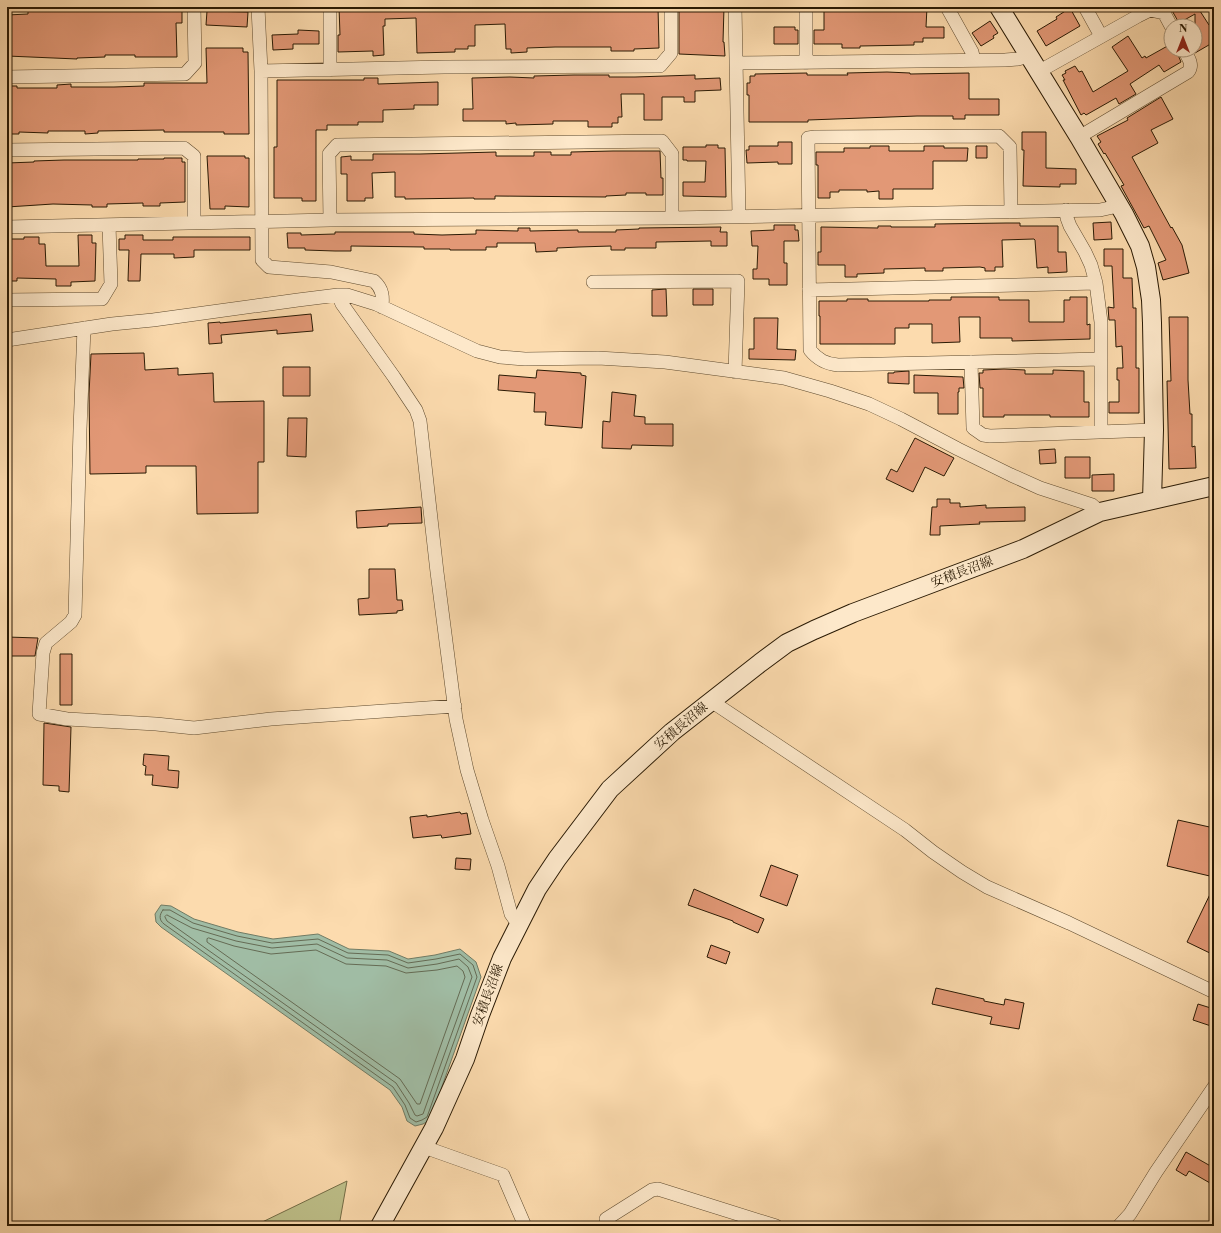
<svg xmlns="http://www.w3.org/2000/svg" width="1221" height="1233" viewBox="0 0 1221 1233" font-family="'Libre Bodoni','Noto Serif JP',serif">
	<rect width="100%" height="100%" fill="#fcdbae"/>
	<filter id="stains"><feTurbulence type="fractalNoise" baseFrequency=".005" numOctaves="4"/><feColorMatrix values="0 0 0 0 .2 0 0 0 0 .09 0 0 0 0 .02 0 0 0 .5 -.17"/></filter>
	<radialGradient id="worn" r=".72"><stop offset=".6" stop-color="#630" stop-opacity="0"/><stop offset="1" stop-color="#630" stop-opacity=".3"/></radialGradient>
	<!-- green -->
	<path fill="#bec08a" stroke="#746d47" d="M347,1181L339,1226H254Z"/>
	<!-- water -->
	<path fill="#a0bca4" stroke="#717b64" d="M161,905L171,906L194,919L238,932L273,939L318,934L349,949L389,951L408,959L435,955L460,949L476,962L481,977L430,1120L423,1124L415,1126L407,1121L402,1107L390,1090L161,927L156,922L155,914Z"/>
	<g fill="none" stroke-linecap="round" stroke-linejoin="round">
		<!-- shore -->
		<path stroke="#656b54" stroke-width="1" d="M163,910H170L193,923L237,936L272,943L318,939L348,953L388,955L408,963L436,959L460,954L473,965L477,977L427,1117L422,1120L416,1122L410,1118L405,1105L393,1087L164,924C159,920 159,915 163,910Z
			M167,915L192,928L236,941L272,948L317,944L347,958L387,960L408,968L437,964L459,959L468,967L472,977L423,1114L417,1116L415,1115L409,1103L396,1083L167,921L165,917Z
			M209,938L234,946L271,954L316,950L346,964L386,966L406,973L437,970L457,966L463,971L465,977L420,1104H417L400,1079L207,942V939Z"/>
	</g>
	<!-- building -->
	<path fill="#e29876" stroke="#2a1a04" d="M339,7H658L659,48L634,49V51H611V47H555L527,48V52L511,53V49H506L505,24L475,25V46H468V49H455V52L417,53L416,18L385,19V26H383L384,55L373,56V51L338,52V35H340Z
		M679,7H724L723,42H724L725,56L679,54Z
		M824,7H927L926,27H944V38H923V42H914V45L860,46V48H842V44H814V30H824Z
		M1170,7H1208L1200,11L1209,25L1214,22V42L1195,53V14L1179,23Z
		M1070,8L1080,26L1046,46L1037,31L1057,19L1056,17Z
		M56,9L182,10V23H176L177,57H135V55H105V57L77,58V59L7,56V15L28,14V11H56Z
		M207,11L248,12L247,27L206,25Z
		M990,21L998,33L993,36L994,38L981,46L972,33Z
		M774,27H795V30H798V44H774Z
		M298,30L319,31V44H293V49L273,50L272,35L298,34Z
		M1128,36L1142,58L1145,56L1146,58L1171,44V50H1176L1181,62L1164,72L1159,65L1130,84L1136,94L1119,104L1116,98L1086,115L1084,113L1081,115L1063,80H1065L1062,75L1066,73L1065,71L1075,66L1079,72L1082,71L1093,92L1128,71L1112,47Z
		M206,48H243V52H248L249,134H224V132H164V130L98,131V133L85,134V131H48V133L19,132V134H7V86H17V88H57V85L71,84V87H114L144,86V83H207Z
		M887,72L910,73V74L969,73V99H999V115H965V119H953V116H917L808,120V122H749V95H747V83H750V76H755V74L807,73V75H848L847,73Z
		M574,75H609V77H635L695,75V79L720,78L721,90L695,91V102H684V97H662V120H644V94H621L622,117H618V123H612V127H588V121H553V124L516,125V123L506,124V121H463V109H473L472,78L510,77L534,78V76Z
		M364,78H378V84L438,82V105H414V109L383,110V122H358V125H327V130H316V201H302V198H274V147H277V80H364Z
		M1161,97L1173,119L1151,130L1158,143L1132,157L1171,228L1172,227L1182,245L1189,273L1163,280L1158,263L1166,260L1149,226L1144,228L1121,186L1124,185L1105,153L1104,154L1098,144L1101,142L1097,136L1128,120L1127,118Z
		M1022,132H1046V168L1076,169V184H1060V187L1023,186L1024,150H1022Z
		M778,142H792V164H778V162L747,163L746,150H749V146H778Z
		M706,145H718V148H725L726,197L683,196V182H705L706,161H687V160H683V147H706Z
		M870,146H889V151H924V146H944V148H968L967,161H933V189H893V199H879V191L867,192V190H839V192H830V198H818V165H816V152H844V148H870Z
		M976,146H987V158H976Z
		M613,151H660L661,178H663V195H646V193H626V195L606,196V197L495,196V199H474V198L405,199V197H395V172L372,173L373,198H365V201H347V174H341V157L351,156V160H373V154H420L496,152V156H534V152H551V155H571V152Z
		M207,156H245V158H249V207L225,206V209H210Z
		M164,158H182V162H185V202L160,203V206H143V203L107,204V207H92V205L53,204L7,207V163L34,162V161L64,160H138V159H164Z
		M1111,222L1112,239L1094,240L1093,223Z
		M1006,223H1020V226H1058V252H1066L1067,272L1048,273V267L1037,268L1035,240L1034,239L1002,240L1003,267H995V271H985V268L980,267L943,268V271H925V268L884,269V273L857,274V277H845V265H818V252H821V227L878,228V226H891V227H935V224Z
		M774,225H795V230H798L799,241H784V263H787V285H769V279H753V269H757L758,246H752L751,231L774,230Z
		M721,227L720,232H727V246H711V241L656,242V248H625V250H611V246L579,247L557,248V251L536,252L535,243H497V247H486V250H450V249H424V247L351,246V251H335L305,250V248H288L287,233H301V235L335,234V232H414V234L442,235L476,234V230L518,231V228H530V231L578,230V232H616V230L639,229V228Z
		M78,235H92V243H96L95,281L71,282V286H56V279L17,278V281H7V239H24V237H39V244H45L46,266H79Z
		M125,235H143V240H173V237H250V250H194V257L174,258V254H141L140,281H128L129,250H119V239H125Z
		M1104,249H1123V278H1132L1133,308H1136V368H1139V413H1109V402H1119V380H1117V368H1123L1122,346L1116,347L1115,320H1109L1108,307L1114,308L1112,266H1104Z
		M666,289L667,316H652V290Z
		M693,289H713V305H693Z
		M951,297H999V300H1029V322H1064V300H1070V297H1087V325L1090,324V339L1012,341V338H980V317H959L960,342L932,343V324H909V328H895V344H820V316H819V301H847V299H868V301H929V300H951Z
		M311,314L313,331L277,334V330L221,335L222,343L209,344L208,323L220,322V323Z
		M1169,317H1188V380L1190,414H1192V447L1195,446L1196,468L1169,469L1167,381H1171Z
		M754,318H778L777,349L796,350L795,360L749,359V349H754Z
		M144,353L145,370L178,368V375L213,373L214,402L264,401V462H258V513L197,514L196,466H146V473L90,474L89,394L91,354Z
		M283,367H310V396H283Z
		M1004,369L1025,370V374H1053V370L1084,371V402H1089V417H1050V415H1004V417H983V388H980L979,373H983V370Z
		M537,370L581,373V375L586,376L582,428L545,425L546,412H534L535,393L498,390L499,375L536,378Z
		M909,371V384L888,383V373H894V372Z
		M914,375L963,377L964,388H959V392H958V414H938V393H914Z
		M612,392L636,395L634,416L645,417V424H673V446L632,445L631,449L602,448L603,421L610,422Z
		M288,418H307L306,457L287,456Z
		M915,438L954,458L944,476L925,467L913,492L886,479L891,469L897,472Z
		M1055,449L1056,463L1040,464L1039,450Z
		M1065,457H1090V478H1065Z
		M1114,474V491H1092V475Z
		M937,499H950V503H960V507L986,505V508L1025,507V521L979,522L980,524L940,526V535H930L932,507H937Z
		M421,507L422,523L388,524V526L357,528L356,511Z
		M369,569H395L397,600H402L403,610L397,611V613L359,615L358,599L369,598Z
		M7,637L38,638L35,656H7Z
		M60,654H72V705H60Z
		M44,723L71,727L69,792L59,791V786L43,785Z
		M144,754L169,756L168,770L179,771L178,788L152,785L153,775H145L146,766L143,765Z
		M460,812L461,814L467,813L471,834L442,838L441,835L413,838L410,817L427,815V817Z
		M1178,820L1214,828V877L1167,866Z
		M456,858L471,859L470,870L455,869Z
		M771,865L798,875L787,906L760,896Z
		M1214,886V955L1187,942Z
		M694,889L764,919L758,933L733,922V921L688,905Z
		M711,945L730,952L726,964L707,957Z
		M936,988L984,999V1001L1004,1005L1005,999L1024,1003L1019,1029L990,1024L992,1017L932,1004Z
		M1198,1004L1214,1009V1027L1193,1020Z
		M1186,1152L1214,1168V1183L1211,1181L1210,1183L1189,1171L1186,1176L1176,1170Z"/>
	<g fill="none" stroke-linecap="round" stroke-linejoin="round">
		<!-- street casing -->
		<g stroke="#5e4a2e" stroke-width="14">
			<path id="street" d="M258,7L261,71L262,260L269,267L331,272L374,281C383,289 383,297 382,307
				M735,7L739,216
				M947,7L972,52L974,60
				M1085,7L1101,36
				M736,63L1005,60L1018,59L1029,56
				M806,63V7
				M330,70V9L331,7
				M261,71L444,67L660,66L671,53V7
				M1038,72L1138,16L1150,10L1164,13L1171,26
				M7,77L185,74L195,63L194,7
				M1079,137L1188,72C1194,65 1188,57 1184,50
				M7,150L184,148L194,156V222
				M1066,210L1067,218L1070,226L1085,252L1091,265L1096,283L1101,322V432
				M1011,212L1010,147L999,136L815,137L808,138L810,350C818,360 826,364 838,365L1101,359
				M330,220L329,154L337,145L662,141L672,154V218
				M7,227L330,220L672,218L1100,210L1118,206
				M593,282L738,281L735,372
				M809,290L1096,283
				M338,295L342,304L394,377L416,410L420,421L437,572L456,719L467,770L482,820L498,866L511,914L518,924
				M7,300L102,299L111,284L109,225
				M84,328L80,429L75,615L71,622L46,643L43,653L39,714L67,719L156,724L194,728L271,719L455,706
				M7,340L112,324L153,320L298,300L338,295H347L376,304L477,351L500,357L525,359L598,358L665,362L784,378L830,391L869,404L901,419L958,449L1011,475L1040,488L1092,505L1100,512
				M971,362L973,428L983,435L990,436L1154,430
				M711,701L905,830L933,852L962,872L987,887L1069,923L1214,992
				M424,1147L503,1175L525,1226
				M606,1219L652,1190L658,1189L776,1226
				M1119,1226L1130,1214L1156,1172L1214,1087"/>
		</g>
		<!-- secondary casing -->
		<g stroke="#2a1a04" stroke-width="20">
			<path id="secondary" d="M999,7L1079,137L1124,214L1140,246L1146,267L1151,300L1152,323L1154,430L1152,500
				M380,1226L434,1128L465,1059L480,1015L502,958L537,889L557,859L610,789L672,732L760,663L787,643L814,630L853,613L1023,549L1100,512L1214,486"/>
		</g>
		<!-- street -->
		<use href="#street" stroke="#fde8ca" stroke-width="13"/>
		<!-- secondary -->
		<use href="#secondary" stroke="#fde8ca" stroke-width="18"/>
	</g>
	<g text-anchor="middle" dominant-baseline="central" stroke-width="3" stroke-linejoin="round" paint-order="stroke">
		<!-- street labels -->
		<g font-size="13" fill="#2a1a04" stroke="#fde8ca">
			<text transform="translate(962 572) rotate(-21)">安積長沼線</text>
			<text transform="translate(681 726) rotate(-40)">安積長沼線</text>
			<text transform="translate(488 995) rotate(-70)">安積長沼線</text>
		</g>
	</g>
	<!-- margin -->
	<rect width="1221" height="1233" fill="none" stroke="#fcdbae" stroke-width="24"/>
	<rect x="8" y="8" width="1205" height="1217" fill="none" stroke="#2a1a04" stroke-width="2"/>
	<rect x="12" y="12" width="1197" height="1209" fill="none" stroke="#2a1a04"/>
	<!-- north arrow -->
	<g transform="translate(1183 38)"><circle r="19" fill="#fde8ca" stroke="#a9967b"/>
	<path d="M0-3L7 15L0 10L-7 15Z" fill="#8f2418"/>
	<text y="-6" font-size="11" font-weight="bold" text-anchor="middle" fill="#2a1a04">N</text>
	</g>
	<rect width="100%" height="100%" filter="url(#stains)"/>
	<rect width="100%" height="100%" fill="url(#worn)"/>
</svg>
